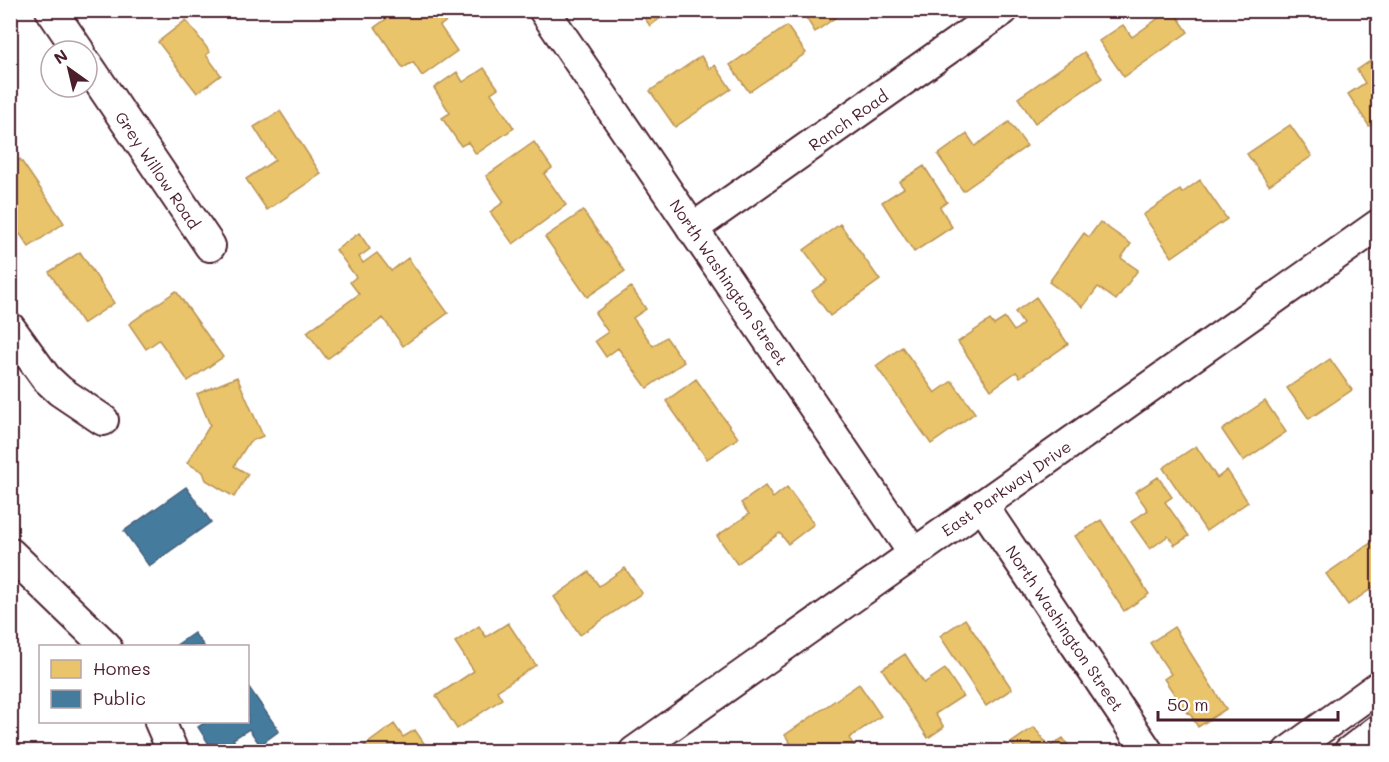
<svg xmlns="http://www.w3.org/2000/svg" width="1389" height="762" viewBox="0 0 1389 762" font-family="Mali,sans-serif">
	<rect width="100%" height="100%" fill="#fff"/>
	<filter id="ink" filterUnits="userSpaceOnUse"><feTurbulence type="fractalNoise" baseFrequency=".0167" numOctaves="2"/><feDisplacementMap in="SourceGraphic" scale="12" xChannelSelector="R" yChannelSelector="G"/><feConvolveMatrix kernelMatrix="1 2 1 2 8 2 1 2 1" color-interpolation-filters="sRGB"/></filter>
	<g filter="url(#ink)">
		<!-- homes -->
		<path fill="#e9c46a" stroke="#b99257" stroke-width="1.5" d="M399,10H411L414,14L420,10H443L449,19L440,26L457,51L422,76L413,62L403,68L375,27Z
			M639,10H671L650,26Z
			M801,10H846L815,32Z
			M1170,10H1173L1188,32L1124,77L1099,41L1123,25L1132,37Z
			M186,20L210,52L206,55L221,75L197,93L158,42Z
			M787,26L806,53L749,92L730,65Z
			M1084,52L1102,78L1035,123L1018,98Z
			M701,56L710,69L715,65L731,89L675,127L650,91Z
			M1373,59L1378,68V120L1369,126L1348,94L1365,83L1357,70Z
			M484,68L498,88L491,93L514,128L476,154L468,142L461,146L442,118L450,113L434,88L457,72L463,82Z
			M280,111L321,174L267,210L246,179L275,160L254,127Z
			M1009,122L1027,146L963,191L938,155L967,134L975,146Z
			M1290,125L1312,156L1269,185L1247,154Z
			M534,142L552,168L544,174L566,205L513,244L490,212L504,202L486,176Z
			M20,159L64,223L29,247L10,220V166Z
			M924,166L947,202L940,207L952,227L914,252L882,202L904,188L899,182Z
			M1200,180L1227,219L1172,257L1143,215L1180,190L1182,193Z
			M583,211L625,271L587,297L545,237Z
			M1100,222L1131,244L1121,258L1138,270L1116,300L1098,287L1083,307L1049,282L1084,233L1089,237Z
			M840,224L880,280L830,316L812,291L827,281L804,250Z
			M359,233L370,249L359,257L363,263L377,253L391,271L408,258L448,313L403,346L383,318L327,359L307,332L359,294L350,282L356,277L336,250Z
			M80,252L114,303L83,324L49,272Z
			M631,287L646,309L633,318L653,346L666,337L684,362L647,388L618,348L606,357L595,341L608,332L595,313Z
			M176,291L223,357L188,381L159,340L146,349L129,324Z
			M1036,297L1068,344L1020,377L1016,372L991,390L958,342L990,320L994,325L1005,318L1014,331L1023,324L1015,312Z
			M902,347L935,393L952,381L975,413L931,444L876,366Z
			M1330,359L1352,390L1309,419L1287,388Z
			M237,377L263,436L249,442L234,466L248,474L234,497L206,480L203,472L187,463L210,425L197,394Z
			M696,379L738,438L707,459L666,401Z
			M1265,401L1286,432L1243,461L1222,430Z
			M1196,446L1217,478L1227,470L1248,502L1206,531L1163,468Z
			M1158,477L1172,497L1165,502L1189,536L1175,545L1168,536L1150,549L1131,522L1148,510L1135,492Z
			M765,486L773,498L787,487L814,524L788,544L780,533L737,564L717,536L749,514L741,503Z
			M1101,520L1149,594L1124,611L1075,536Z
			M1378,538V584L1348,605L1326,574Z
			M625,568L642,593L580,635L554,597L589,572L599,586Z
			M965,619L1012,689L986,706L940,636Z
			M508,623L536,665L497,691L502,699L457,729L436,696L474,671L455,642L479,626L486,637Z
			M1174,627L1226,709L1198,727L1189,712L1187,713L1164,679L1171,674L1150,643Z
			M905,654L924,683L945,669L963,696L935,714L944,727L928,738L882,669Z
			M859,684L881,716L849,738L858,752H835L833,749L829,752H796L785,735Z
			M394,724L403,737L415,730L430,752H356Z
			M1034,727L1049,747L1063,738L1073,752H1018L1011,743Z"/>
		<!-- public -->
		<path fill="#457b9d" stroke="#465f7b" stroke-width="1.5" d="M186,487L211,522L149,566L124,531Z
			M194,633L204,646H175Z
			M248,686L279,731L260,745L249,729L233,739L241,752H214L198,727L206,722H248Z"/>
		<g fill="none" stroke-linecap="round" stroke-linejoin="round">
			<!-- minor casing -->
			<g stroke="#4a1f2b" stroke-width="34">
				<path id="minor" d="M51,10L79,51
					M544,10L914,554
					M87,64L210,246
					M692,229L1003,10
					M10,328L46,378L60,391L103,420
					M982,505L1148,752
					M10,553L106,646
					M160,722L173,752
					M634,752L1378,225
					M1288,752L1378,687
					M1349,752L1378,730"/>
			</g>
			<!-- minor -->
			<use href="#minor" stroke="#fff" stroke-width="30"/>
		</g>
	</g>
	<g text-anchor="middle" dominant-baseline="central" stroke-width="6" stroke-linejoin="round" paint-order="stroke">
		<!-- street labels -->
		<g font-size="16" fill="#4a1f2b" stroke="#fff">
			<text transform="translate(848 120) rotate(-35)">Ranch Road</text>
			<text transform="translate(158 170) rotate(56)">Grey Willow Road</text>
			<text transform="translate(729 282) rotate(56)">North Washington Street</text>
			<text transform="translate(1006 488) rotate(-35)">East Parkway Drive</text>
			<text transform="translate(1065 628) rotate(56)">North Washington Street</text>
		</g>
	</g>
	<!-- margin -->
	<rect width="1389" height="762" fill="none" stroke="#fff" stroke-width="36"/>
	<rect x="18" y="18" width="1353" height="726" fill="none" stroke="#4a1f2b" stroke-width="2" filter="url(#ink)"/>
	<!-- legend -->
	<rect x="39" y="645" width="210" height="78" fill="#ffffff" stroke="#b7a5aa" stroke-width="1.5"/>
	<rect x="51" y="660" width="30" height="18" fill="#e9c46a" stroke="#b7a5aa" stroke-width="1.5"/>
	<text x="93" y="675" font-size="18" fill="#4a1f2b">Homes</text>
	<rect x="51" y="690" width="30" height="18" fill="#457b9d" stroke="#b7a5aa" stroke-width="1.5"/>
	<text x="93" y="705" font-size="18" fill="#4a1f2b">Public</text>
	<!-- north arrow -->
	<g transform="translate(69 69) rotate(326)"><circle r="28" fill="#ffffff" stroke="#b7a5aa" stroke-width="1.5"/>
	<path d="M0-4.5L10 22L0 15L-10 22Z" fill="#4a1f2b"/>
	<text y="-9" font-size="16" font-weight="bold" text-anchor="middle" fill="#4a1f2b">N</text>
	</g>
	<!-- scale -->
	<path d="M1158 711v9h180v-9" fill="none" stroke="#4a1f2b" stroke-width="3"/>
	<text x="1167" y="711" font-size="18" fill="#4a1f2b" stroke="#ffffff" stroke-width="4.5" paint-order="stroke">50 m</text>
</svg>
